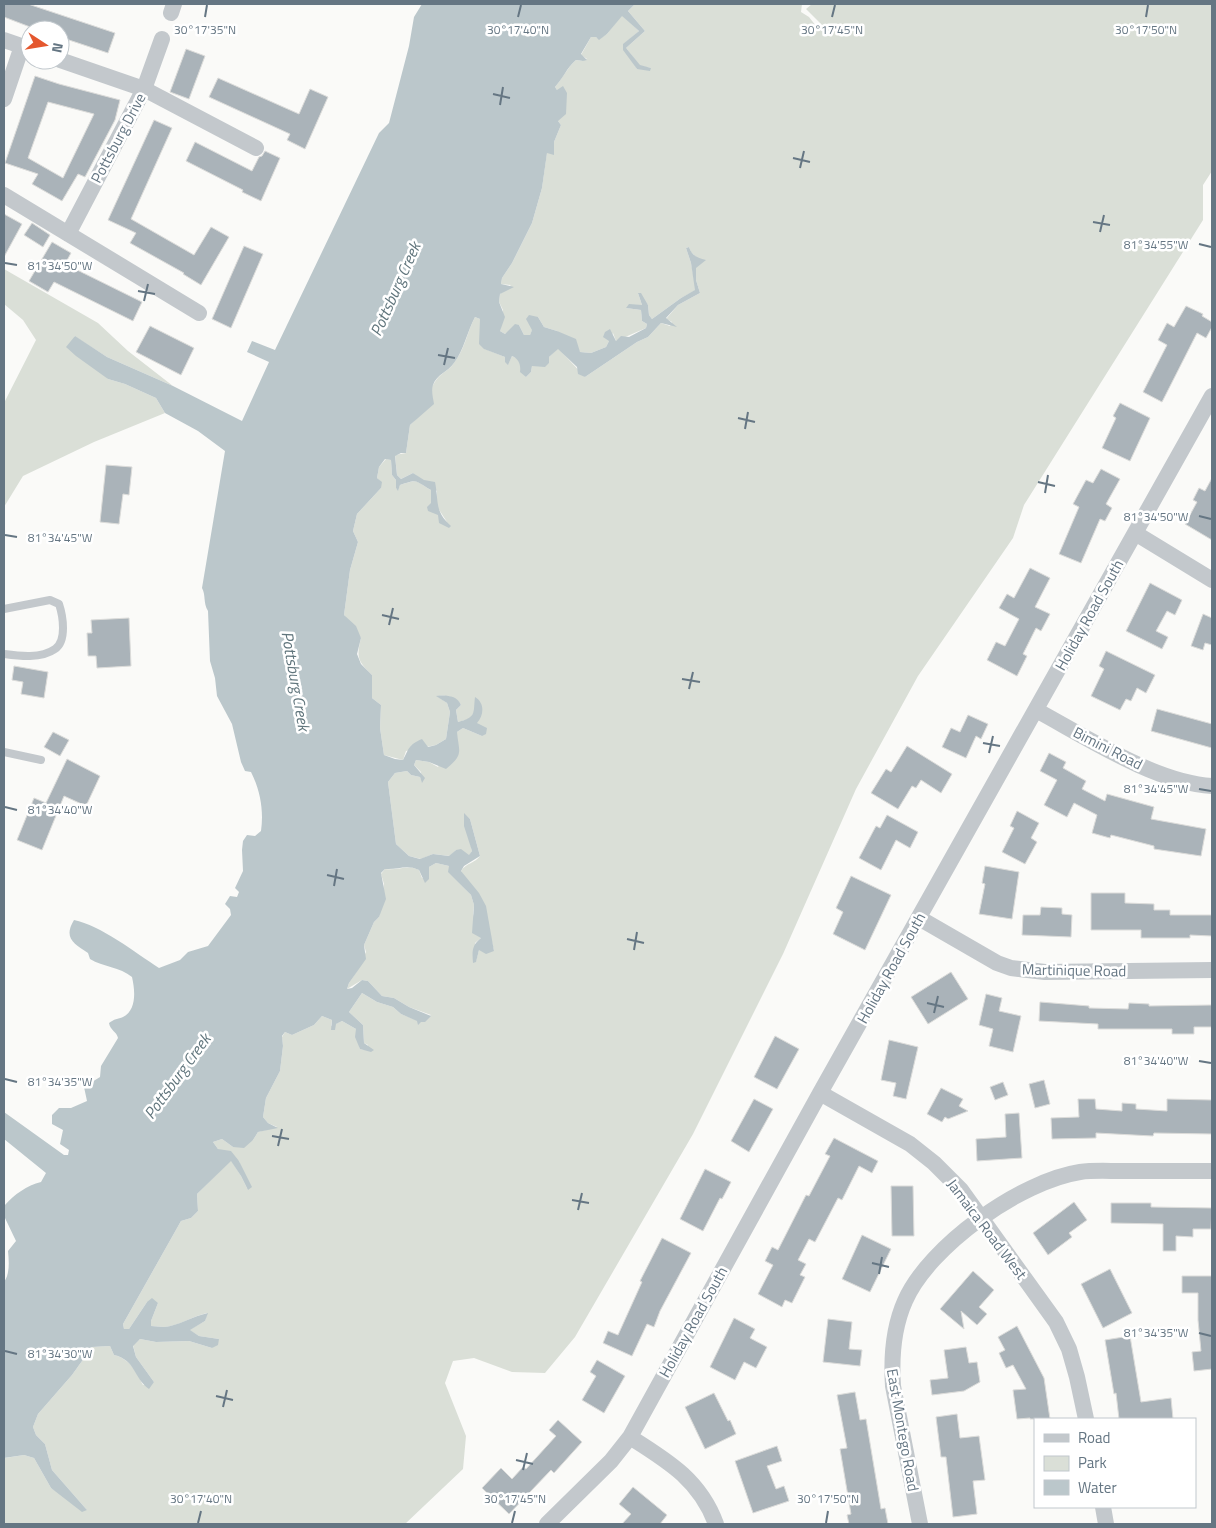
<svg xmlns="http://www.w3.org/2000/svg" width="1216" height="1528" viewBox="0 0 1216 1528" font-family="'Titillium Web',sans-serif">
	<rect width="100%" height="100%" fill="#fafaf8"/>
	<!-- green -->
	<path fill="#dadfd7" d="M635,4H802L801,12L809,17L816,26H823L806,9L812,4H1212V171L1203,185V220L1024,505L1013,538L918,676L856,789L783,954L693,1134L575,1337L545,1373L512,1372L474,1358L453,1361L445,1383L466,1436L463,1469L405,1524H4L5,1458L24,1455L34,1458L51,1488L87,1510L52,1470L45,1444L36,1435L33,1427L38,1414L72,1375L92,1347L110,1346L114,1355C130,1359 136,1371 143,1385L154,1382L136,1357L133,1345L140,1339L156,1342L189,1341L212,1348L219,1339L199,1336L189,1330L205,1321L207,1313C193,1316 179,1326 164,1327C160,1327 155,1326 151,1326V1321L158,1303L147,1302L129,1329H124L123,1324L181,1221L191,1218L198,1211L197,1194L231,1160L241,1176L248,1190L239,1161L218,1149L213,1142L222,1139L233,1147L253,1140L258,1132L277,1127L268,1123L263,1117L266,1098L280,1071L283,1046L282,1037L285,1032L292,1035L314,1025L322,1016L332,1020L331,1026L342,1021L356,1029L360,1049L366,1050L368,1045L364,1043L363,1025L349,1012L362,993L377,1002L393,1007L401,1014L421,1022L431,1015L409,1007L394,998L382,996L368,981L362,980L347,989L349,983L357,971L366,952L364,945L374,922L379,917L384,884L381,874L385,869C399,871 406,864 419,870L422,878L429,879V867L436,863L449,866V872L471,895L474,905L473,914L481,938L475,943L476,961L479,950L494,951L492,942L465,878L461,871C466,863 475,863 480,856L470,819L464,814L472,851L469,856L456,850L450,856L433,854L421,859L409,856L396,844L388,782L395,773L407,771L411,775L420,777L422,782L421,772L414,765L416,760L429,762L438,767L457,732L463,728L482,736L477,723L474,706L475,712L469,719L458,722L456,710L461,705C457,696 445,695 437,696L447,703L450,712L446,739L436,745L406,751L403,760L384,755L380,728L381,705L372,698V675C358,661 356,658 361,638L344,615L350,570L358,542L353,531L357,514L381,488V482L377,478L379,467L386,459L391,460L392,475L396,480V488L398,490L400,485C420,479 413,480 431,490C431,506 434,511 447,522L436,505L437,491L413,473L401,479L397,475L395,455L406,453L410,425C424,414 424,399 433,385C440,372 448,372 454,363C465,349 467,332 475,317L480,319L485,349L505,357L508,364L512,356L518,359L526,377L531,372L532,366L549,363V357L558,348L585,377L637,342L648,337L661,323L670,326L672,322L666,319L678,305L700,293L696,280V257L691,252L689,247L686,248L691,263L696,290L681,298L652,319L649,315L648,305L638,293L642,305L626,308L641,310L642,321L647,324L646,328L616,341L613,333L606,347L591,353L580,352L557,331L544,327L538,317L530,335H524L519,325L505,334L500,331L503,310L499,302L500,294L511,285L501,284L502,278L512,263L532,223L542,188L547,152L554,154V142L561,125L558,121L557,90L555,87C563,78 567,68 576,60L582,61L587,59L581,55L591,37H596L599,39L607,34L622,15L639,31L624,44L637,69L651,68L640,66L626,48L645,31L628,11Z
		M4,269L98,323L128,351L173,386L107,357L74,336L108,379L125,384L156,398L165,413L94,442L23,476L4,507V403L36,340L23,320L4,304Z"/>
	<!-- water -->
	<path fill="#bbc7cb" d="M422,4H635L628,11L645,31L626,48L640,65L651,68L650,71L637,69L623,50V44L639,31L622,16L607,34L599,40L596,37H591L581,54L587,60L583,61L576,60C566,69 564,77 555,87L557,90L563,86L567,93L566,114L558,121L561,125L554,142V155L547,153L542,188L532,223L512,263L502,278L501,284L514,287L500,294L499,302L505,317L500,331L505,334L515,324L519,325L524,335H530L532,330L526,319L529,315L538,317L544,327L557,331L576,339L580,352L591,353L606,347L609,341L603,337L605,332L610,329L616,341L621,336L629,337L646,328L647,324L642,321L641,310L626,308L629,304L642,305L638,293H641L648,305L649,315L652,319L681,298L695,290L691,263L686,248L689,247C692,256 698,258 706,260L696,268V280L700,293L678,305L666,318L677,327L661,323L648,337L637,342L585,377L578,374L577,367L558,349L549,357V363L545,367L532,366L531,372L526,377L520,372C521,365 519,359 512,356L508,365L505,362V357L484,349L479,344L480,319L475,317C467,332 464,350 454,363C448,372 437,374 433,385C431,390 433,398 434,404L410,425L406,453H401L395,456L397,475L401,479L413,473L424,480L435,482C439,501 434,511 451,526L449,528L439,523L438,515L428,511L427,507L431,503V490C413,480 419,479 400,485L398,491L396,488V480L392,475L391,460L385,459L379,467L377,478L382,482L381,488L357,514L353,531L358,542L350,570L344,615L356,626L361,638L357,654L361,664L372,675V698L381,705L380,728L384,755L395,759L403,760C409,749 408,745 422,739L428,747L436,745L446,739L450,712L447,703L436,696C445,695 457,695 461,705L456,710L458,722C477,717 473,713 475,697C485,703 484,715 477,723L487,728L486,734L482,736L463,728L457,732C459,753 464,754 446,769L429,762L416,760L414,765L425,778L422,783L420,777L411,775L407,771L395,773L388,782L396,844L409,856L420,859L433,854L449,856L456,850L461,849L469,855L472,851L464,826V813L470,819L480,856L464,866L461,871L479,893L486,906L494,951L486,954L479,950L476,962L473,963C472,951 472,945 481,938L472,933L474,905L471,895L448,872L449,866L436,863L429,867V879L425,883L419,870C406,864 399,870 385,869L381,873L386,899L379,917L374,922L364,945L366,959L349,983L347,989L352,988L362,980L368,981L382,996L394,998L409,1007L431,1016L425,1022H421L418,1025L417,1021L401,1014L393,1007L377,1002L362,993L349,1012L363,1025L364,1043L374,1050L371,1052L360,1049L355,1037L356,1029L342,1021L336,1024L335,1030H331L332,1020L322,1016L314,1025L292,1035L285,1032L282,1036L283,1046L280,1071L266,1098L263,1117L268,1123L278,1128L258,1132L253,1140L244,1148L233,1147L222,1139L213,1142L218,1149L231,1151L239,1161L252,1187L248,1190L241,1176L231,1161L197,1194L198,1211L191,1218L181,1221L123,1324L124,1329H129L147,1302L152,1298L158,1303L151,1321V1326C155,1326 160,1327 164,1327C178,1326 193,1316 208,1313L205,1321L190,1330L199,1336L219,1339L218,1345L212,1348L189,1341L156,1342L140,1339L133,1346L136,1357L154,1382L149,1389C134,1379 136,1360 114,1355L110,1346L92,1347L72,1375L38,1414L33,1427L36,1435L45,1444L52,1470L87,1510L82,1512L51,1488L34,1458L24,1455L4,1458V1282C10,1274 9,1261 8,1251L16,1241L5,1218V1205C14,1195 27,1185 41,1182L46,1173L4,1139V1112L64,1155H68L69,1150L60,1144L63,1130L52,1124V1115L59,1108H71L87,1101L84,1087L100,1077L101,1066L118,1038C117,1032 110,1030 109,1023C114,1019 118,1019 123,1017C137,1010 135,990 132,977C120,967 103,967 90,959L88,953C74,944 63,938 74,920C100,925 136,953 159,968L180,960L188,952L208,946L231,915L230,909L225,904L230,896L237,897L239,892L235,888L243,871L242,850L243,841L247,835L255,836L261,831C264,810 260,790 251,772L245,771L241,762L232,724L217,696L215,678L210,661L208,611C203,603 206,595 202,588L225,451L198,431L165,413L156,398L125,384L108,379L76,356L66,347L75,336L107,357L173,386L242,421L269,362L247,352L252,341L275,350L379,133L389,123L409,46L414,17Z"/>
	<!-- building -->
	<path fill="#aab3b9" stroke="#dcdcda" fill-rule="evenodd" d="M4,4H28L115,33L108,53L60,37V30H38L4,17Z
		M186,49L205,56L189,99L170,92Z
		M35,76L59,84L120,100L115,120L85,177L78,174L62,201L32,184L38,174L5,163ZM48,102L94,114L63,178L28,158Z
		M218,78L299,114L310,89L328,97L305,149L287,140L290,134L209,97Z
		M154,120L172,128L131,219L194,255L211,227L229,237L201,285L183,274L184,273L130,243L136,233L108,220Z
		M195,142L252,171L259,157L262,156L265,151L280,158L261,201L242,192L243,190L186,161Z
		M4,214L22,224L4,257Z
		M32,223L50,235L43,247L24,235Z
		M52,242L71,253L65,264L142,302L133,321L54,282L48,292L29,281Z
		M244,246L263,254L231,328L212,319Z
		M1186,306L1203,314L1202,316L1212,322V327L1206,338L1197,333L1162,402L1143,392L1167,345L1158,340L1167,323L1174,327Z
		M150,326L194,348L181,375L136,352Z
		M1120,403L1150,418L1130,461L1102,448L1116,418L1113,416Z
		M106,465L132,467L129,495L123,494L119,524L100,522Z
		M1101,469L1120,479L1106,504L1112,508L1105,521L1100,519L1081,563L1059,554L1079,507L1073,504L1086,480L1093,483Z
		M1212,478V540L1185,524L1197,502L1193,500L1199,488L1205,491Z
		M1030,568L1050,578L1035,607L1050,614L1041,631L1036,628L1023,654L1027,656L1017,676L987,660L996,642L1005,646L1019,619L999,608L1007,594L1014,598Z
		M1150,583L1182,600L1175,615L1167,611L1156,631L1168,637L1162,649L1126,631Z
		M1203,614L1212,618V645L1205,643L1203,650L1191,646Z
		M129,618L131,666L97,668L96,656H88L87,633H92L91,620Z
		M1106,651L1155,675L1146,693L1137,688L1131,701L1126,699L1120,710L1091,696L1104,669L1099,666Z
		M14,666L48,672L44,698L21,694L23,682L12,680Z
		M1157,709L1212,724V748L1151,731Z
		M968,715L988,724L981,739L976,736L966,758L942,747L951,728L960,732Z
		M53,732L69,740L60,756L44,747Z
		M907,746L952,774L941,793L921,780L916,788L912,786L898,809L871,793L886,769L891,772Z
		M1049,753L1066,762L1063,768L1086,781L1082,789L1105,801L1107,794L1154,807L1151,819L1206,829L1201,856L1154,849V846L1111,835L1110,838L1092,833L1097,815L1074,803L1067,817L1044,805L1057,780L1040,771Z
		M67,759L100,776L86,806L64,796L42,850L17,840L34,798L46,803Z
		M1017,811L1039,823L1031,838L1037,842L1025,864L1002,852L1014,828L1010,826Z
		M887,815L918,832L910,848L896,840L881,870L859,858L876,826L880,828Z
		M985,866L1019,872L1012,919L979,914L985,884L982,883Z
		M851,876L891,895L865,950L833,934L843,912L836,908Z
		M1091,893H1125V903L1154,904V910H1170V915H1212V936L1190,935V938H1141V930H1091Z
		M1041,907L1062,908V914L1072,915L1071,937L1022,935L1023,915H1040Z
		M951,972L968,999L928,1024L911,997Z
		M986,994L1002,998L999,1011L1021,1016L1013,1052L989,1046L993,1029L979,1025Z
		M1040,1002L1089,1006V1008L1128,1009L1129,1003L1149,1004V1006L1212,1005V1027H1194V1034H1172V1029H1098V1024L1039,1021Z
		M775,1036L799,1049L777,1089L754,1077Z
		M889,1040L918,1047L906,1099L893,1096L896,1083L881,1080Z
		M1044,1080L1050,1104L1035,1108L1029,1084Z
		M1003,1082L1008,1095L995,1100L990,1087Z
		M941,1088L963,1099L959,1106L968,1111L948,1119L945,1117L942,1122L927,1114Z
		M754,1099L773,1109L749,1152L731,1141Z
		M1078,1099H1095L1096,1109L1122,1111V1103L1136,1104V1109L1167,1111V1099L1212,1100V1134L1154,1133L1153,1136L1096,1133V1138L1052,1139L1051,1118L1079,1117Z
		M1019,1113L1022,1158L977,1161L976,1139L1006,1137L1005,1114Z
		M834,1138L878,1161L872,1173L859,1166L842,1200L838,1198L815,1242L809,1239L798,1260L806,1264L800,1275L805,1277L792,1303L785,1300L782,1307L758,1294L773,1265L765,1261L772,1247L778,1250L806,1195L809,1196L830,1156L825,1154Z
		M705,1169L731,1182L722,1199L720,1198L703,1231L680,1219Z
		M891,1186H913L914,1236H892Z
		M1074,1202L1087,1220L1069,1233L1072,1237L1048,1255L1033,1233Z
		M1111,1203H1151V1207L1212,1208L1211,1229H1193V1237L1176,1236V1251H1163V1224L1111,1223Z
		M862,1235L891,1249L870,1292L842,1279Z
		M662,1238L691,1253L660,1311L654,1327L647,1324L632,1356L603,1343L608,1331L618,1335L642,1282L640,1281Z
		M1110,1269L1132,1313L1103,1328L1081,1284Z
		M973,1271L994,1290L979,1307L987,1314L977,1325L961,1311L964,1329L940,1309Z
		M1182,1276H1212V1369L1194,1371L1192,1352L1201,1351L1198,1320V1293H1182Z
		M734,1318L755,1329L750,1338L767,1347L756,1368L744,1362L735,1380L710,1367Z
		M828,1319L852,1322L849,1349L862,1350L860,1366L823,1362Z
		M1017,1326L1044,1378L1050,1419H1030V1418L1017,1419L1013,1390L1026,1389L1013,1365L1006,1368L999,1353L1005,1350L998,1337Z
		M1130,1336L1141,1402L1171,1398L1173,1419H1119L1116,1393L1114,1394L1105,1340Z
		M966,1347L969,1363L977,1362L980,1382L964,1391L932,1395L930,1380L948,1378L944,1350Z
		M597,1360L625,1376L604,1413L582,1400L596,1376L590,1372Z
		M855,1392L860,1420L866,1419L881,1509L885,1508L888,1524H849L847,1515L851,1514L840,1449L847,1448L837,1395Z
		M714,1393L728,1421L730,1420L736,1434L705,1449L685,1407Z
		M957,1414L960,1438L979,1436L985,1480L973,1481L977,1514L953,1517L946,1457H941L936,1417Z
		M558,1420L582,1442L554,1473L551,1470L509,1514L482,1488L501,1468L512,1479L523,1467L526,1469L556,1436L549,1430Z
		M777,1446L782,1461L767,1466L776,1489L784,1486L789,1501L753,1513L735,1461Z
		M633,1487L667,1515L660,1524H622L631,1514L619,1504Z"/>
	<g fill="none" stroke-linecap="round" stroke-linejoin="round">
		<!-- service -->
		<path stroke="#c3c8cc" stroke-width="8" d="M4,609L50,600L59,604C63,616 67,641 55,649C41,659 19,656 4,654
			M4,752L41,760"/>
		<!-- minor -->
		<path stroke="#c3c8cc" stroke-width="16" d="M171,13L174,4
			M4,40L30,49
			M60,60L144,89L256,148
			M4,99L22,46
			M4,195L199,313
			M68,234L144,89L162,39
			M1135,533L1212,580
			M1036,710C1086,737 1156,783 1212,786
			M919,918L997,963L1011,968L1045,972L1212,970
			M820,1093L910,1144L934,1163L961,1190L1056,1322L1069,1349L1077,1377L1086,1419
			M630,1437C668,1461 700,1480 716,1524
			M1103,1507L1106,1524
			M547,1524L611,1461L630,1437L820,1093L1212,396
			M920,1524L893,1386C891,1356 893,1328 905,1301C929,1246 1021,1181 1080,1172C1093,1170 1108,1171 1121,1171C1152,1171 1182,1171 1212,1171"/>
	</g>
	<!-- ticks -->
	<path fill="none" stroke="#657683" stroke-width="2" d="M205,17L207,5M518,17L521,5M832,17L835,5M1146,17L1148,5M493,94L510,98M500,105L503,87M793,158L810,162M800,168L804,151M1093,222L1110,225M1100,232L1104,215M1199,244L1211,247M5,263L17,265M138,291L155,294M144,301L148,284M438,355L455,358M444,365L448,348M738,418L755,422M745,429L748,412M1038,482L1055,486M1045,493L1048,475M1199,516L1211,519M5,535L17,537M382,615L399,619M389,625L393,608M682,679L700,682M689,689L693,672M983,743L1000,746M989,753L993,736M1199,789L1211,791M5,807L17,810M327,875L344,879M334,886L337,869M627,939L644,943M634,950L637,932M927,1003L944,1007M934,1013L938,996M1199,1061L1211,1063M5,1079L17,1082M272,1136L289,1139M278,1146L282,1129M572,1200L589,1203M578,1210L582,1193M872,1263L889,1267M879,1274L882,1257M1199,1333L1211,1336M5,1351L17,1354M216,1396L233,1400M223,1407L227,1390M516,1460L533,1464M523,1470L527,1453M198,1523L201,1511M512,1523L515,1511M826,1523L828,1511"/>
	<g text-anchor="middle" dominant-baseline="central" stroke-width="5" stroke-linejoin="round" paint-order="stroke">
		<!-- street labels -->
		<g font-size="15" fill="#657683" stroke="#fff">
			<text transform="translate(118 138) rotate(-62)">Pottsburg Drive</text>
			<text transform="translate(1089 615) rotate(-61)">Holiday Road South</text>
			<text transform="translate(1108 748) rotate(27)">Bimini Road</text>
			<text transform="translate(891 968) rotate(-61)">Holiday Road South</text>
			<text transform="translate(1074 970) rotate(1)">Martinique Road</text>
			<text transform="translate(987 1229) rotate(53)">Jamaica Road West</text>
			<text transform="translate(693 1322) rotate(-61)">Holiday Road South</text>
			<text transform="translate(903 1430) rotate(80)">East Montego Road</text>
		</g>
		<!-- water labels -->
		<g font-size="16" font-style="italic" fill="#60757c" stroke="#fff">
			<text transform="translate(395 289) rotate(-66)">Pottsburg Creek</text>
			<text transform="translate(296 681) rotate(80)">Pottsburg Creek</text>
			<text transform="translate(177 1076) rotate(-54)">Pottsburg Creek</text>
		</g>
	</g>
	<g font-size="12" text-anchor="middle" fill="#657683" stroke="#fff" stroke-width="5" stroke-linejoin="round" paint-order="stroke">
		<text x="205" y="34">30°17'35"N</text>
		<text x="518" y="34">30°17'40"N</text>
		<text x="832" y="34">30°17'45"N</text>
		<text x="1146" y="34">30°17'50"N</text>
		<text x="1156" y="249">81°34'55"W</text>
		<text x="60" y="270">81°34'50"W</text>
		<text x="1156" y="521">81°34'50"W</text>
		<text x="60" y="542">81°34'45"W</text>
		<text x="1156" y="793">81°34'45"W</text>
		<text x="60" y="814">81°34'40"W</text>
		<text x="1156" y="1065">81°34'40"W</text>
		<text x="60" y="1086">81°34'35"W</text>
		<text x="1156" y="1337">81°34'35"W</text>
		<text x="60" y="1358">81°34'30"W</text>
		<text x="201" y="1503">30°17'40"N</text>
		<text x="515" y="1503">30°17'45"N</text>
		<text x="828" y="1503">30°17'50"N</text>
	</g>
	<!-- border -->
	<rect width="1216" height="1528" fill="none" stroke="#657683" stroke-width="10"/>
	<!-- legend -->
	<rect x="1034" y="1418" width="162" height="90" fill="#ffffff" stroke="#c1c8cd"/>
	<rect x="1044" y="1434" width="25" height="8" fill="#c3c8cc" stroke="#c1c8cd"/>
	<text x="1078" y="1443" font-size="15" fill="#657683">Road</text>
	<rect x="1044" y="1456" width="25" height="15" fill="#dadfd7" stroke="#c1c8cd"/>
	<text x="1078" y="1468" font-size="15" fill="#657683">Park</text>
	<rect x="1044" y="1480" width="25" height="15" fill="#bbc7cb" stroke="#c1c8cd"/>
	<text x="1078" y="1493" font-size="15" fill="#657683">Water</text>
	<!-- north arrow -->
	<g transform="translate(45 45) rotate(102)"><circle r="24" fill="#ffffff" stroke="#c1c8cd"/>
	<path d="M0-4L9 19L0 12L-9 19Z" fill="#e4572e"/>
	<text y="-8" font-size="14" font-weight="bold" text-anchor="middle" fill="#657683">N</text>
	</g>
</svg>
